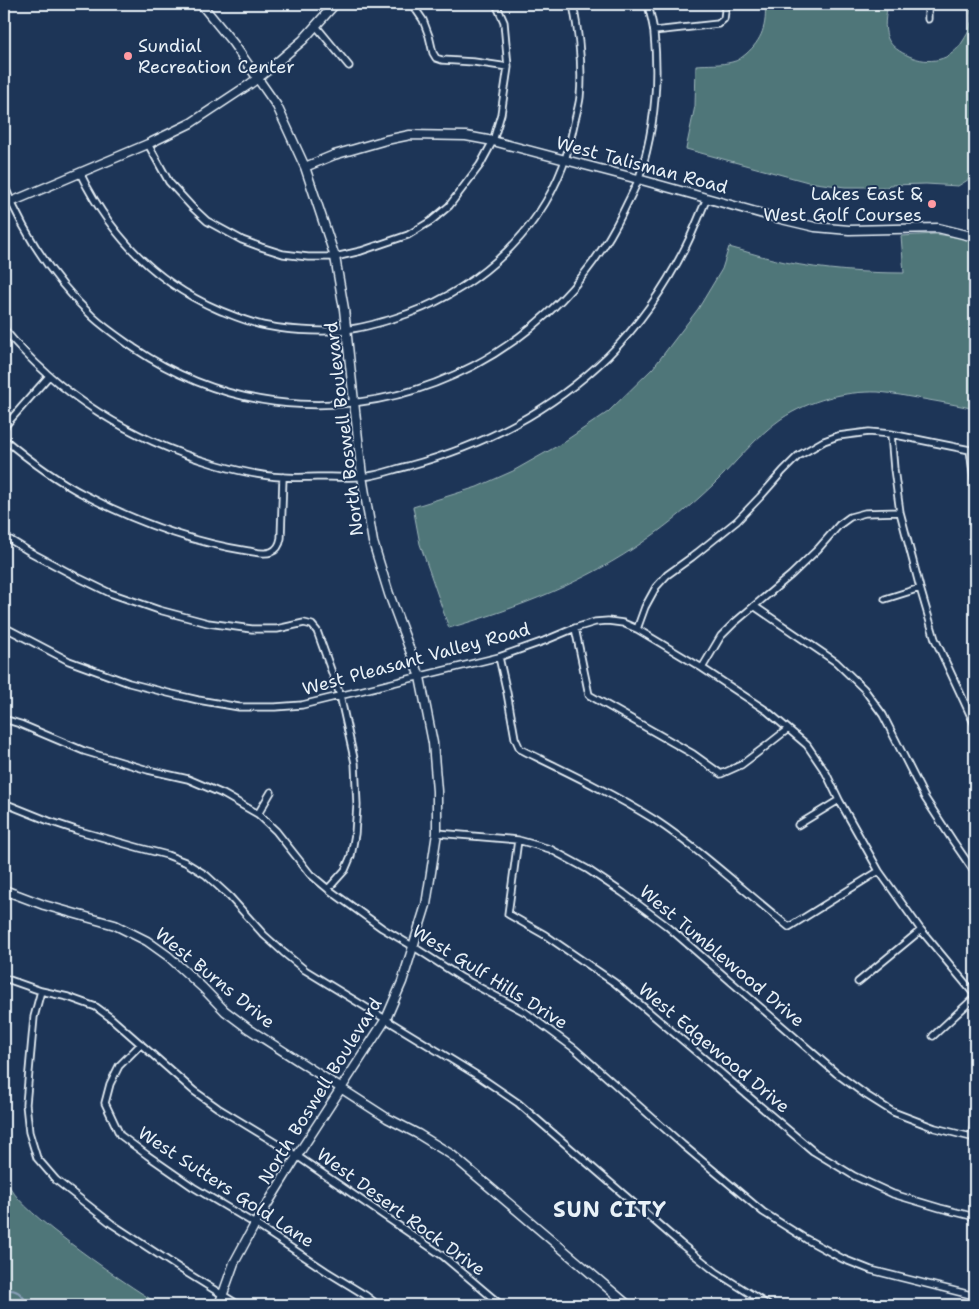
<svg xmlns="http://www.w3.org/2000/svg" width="979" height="1309" viewBox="0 0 979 1309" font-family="'Shantell Sans',sans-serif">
	<rect width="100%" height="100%" fill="#1d3557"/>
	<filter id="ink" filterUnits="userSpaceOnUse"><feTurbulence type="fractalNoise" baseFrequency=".02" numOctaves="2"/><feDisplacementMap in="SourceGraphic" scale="10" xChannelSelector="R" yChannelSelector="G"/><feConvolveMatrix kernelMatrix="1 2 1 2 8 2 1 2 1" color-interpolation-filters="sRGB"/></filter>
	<g filter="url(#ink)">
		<!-- green -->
		<path fill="#507679" stroke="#9cb4b8" d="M765,4H888C886,15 883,27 888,39C892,47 900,52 909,56C929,65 951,61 963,41C966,36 969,32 970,27C972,20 971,11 970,4H975V179L971,178L958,186L926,184L889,185L887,187H845L808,182L686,149L695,106L696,65C708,64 721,65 732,62C738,61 742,57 746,54C762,40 767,25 765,4Z
			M936,234L956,237L975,242V409C958,405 940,402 923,399C908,397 893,393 878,392C844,391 810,400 781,419C755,437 736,463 713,485C692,505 669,524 646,540C586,582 519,608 449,628L420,544L413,507L477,487L513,471L559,445L608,412L653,368L698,309L722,269L729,247C748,252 766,258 785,262C824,270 864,273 904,273L901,236Z
			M4,1177C14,1199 35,1215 53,1230C88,1257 123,1282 160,1305H4Z"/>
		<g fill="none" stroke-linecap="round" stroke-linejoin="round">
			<!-- stream -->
			<path stroke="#879eb7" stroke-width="2" d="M4,1290C17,1288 22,1294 28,1305"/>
			<!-- minor casing -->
			<g stroke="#e8f1f8" stroke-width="9">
				<path id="minor" d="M412,4L423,20L429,36L433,53L436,58L442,60L474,62L508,67
					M928,4V19
					M316,26L349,66
					M654,31L718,24L724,19L725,11L724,4
					M148,144L169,182L192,207L207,221L242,240L261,247L283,254L308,257H335L361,251L408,235L431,221L449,206L480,165L493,141L501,114L508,67L504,22L496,4
					M80,173C110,235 154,282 219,310C234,316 250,323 267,326C291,331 333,333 357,328C369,326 382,322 395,318C469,295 535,240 563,166C568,152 571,138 574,124C576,115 579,106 580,97C583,66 579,35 573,4
					M4,185C24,234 54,280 93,317C106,329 120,338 134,348C236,417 363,423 473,366C539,331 592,277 624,210C629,199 635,189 639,178C654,132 659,81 654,33C653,23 650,14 648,4
					M4,329C58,395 132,440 214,464C235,470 259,476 282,477C294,478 305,477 317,477C334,477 352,478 369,476C382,474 395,469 408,466C485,445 550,412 608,356C640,324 666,286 686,246C694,230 700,214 707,198
					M4,427L49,376
					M891,434L894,469L900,512L920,588L935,639L975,725
					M4,439C29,460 56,480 85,495C136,522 192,542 248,551C255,552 264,555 271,552C277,550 280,544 281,538L283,477
					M4,536L30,552L77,577L110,593L159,610L208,623L252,629H277L304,623L312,625L317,631L340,695L355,763L357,805L355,834L351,856L345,870L328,889
					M885,599L920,588
					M754,606L836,662L864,689L883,715L925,798L953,841L975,873
					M4,627L69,661L129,683L168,693L198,700L239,707H275L302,705L499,657L544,641L575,628L595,622L608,621L623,623L637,629L702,668L767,711L807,745L826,773L839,800L879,871L921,930L975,995
					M575,628L589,695L693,754L721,774L741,765L765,747L788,729
					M637,629L645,607L656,587L667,575L692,557L737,521L760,497L783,471L798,456L824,441L838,436L869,432L891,434L970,450L975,487
					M499,657L507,693L515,738L520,749C565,771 612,793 655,820C703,852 744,891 789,927L879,871
					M702,668L721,636L734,623L791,575L818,549L839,525L850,517L865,513L900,512
					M4,719L20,724L84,751L148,770L188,779L223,794L258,814L276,831L310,874L328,889L382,928L414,947L462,978L525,1012L575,1049L683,1145L763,1212L806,1239L843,1259L871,1270L975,1296
					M4,803L49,821L76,830L140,848L167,855L185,862L206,875L230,897L264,935L283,952L305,970L480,1077L518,1103L681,1244L716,1272L768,1305
					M258,814L271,792
					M798,825L839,800
					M437,833L518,840L550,849L587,869L623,893L667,926L836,1073L866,1095L893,1112L935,1128L975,1138
					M518,840L508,914L545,935L615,983L813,1151L854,1176L893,1194L940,1208L975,1217
					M4,978L41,991L68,997L96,1007L111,1018L194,1091L218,1108L297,1156L443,1256L501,1305
					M858,982L921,930
					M41,991L34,1017L26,1104L29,1132L37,1158L56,1180L112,1224L179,1268L239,1305
					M933,1036L975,997
					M141,1044L119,1066L110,1084L105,1103L120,1135L147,1155L193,1187L255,1224L326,1271L365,1295L378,1305
					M971,1137L975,1120"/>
			</g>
			<!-- tertiary casing -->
			<g stroke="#e8f1f8" stroke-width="11">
				<path id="tertiary" d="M201,4L233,43L277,106L305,167L335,257L344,309L362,476L373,542L389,594L420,677L433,743L437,791V833L426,905L402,982L386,1019L297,1156L255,1224L234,1263L219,1305
					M305,167L334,155L386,140L410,135L466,136L493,141L638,179L781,219L815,227L849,230L938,228L975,237
					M4,205L148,144L191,123L250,84L267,71L303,40L335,4
					M4,890L44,905L115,925L147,941L168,956L203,988L225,1011L249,1029L387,1118L418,1134L452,1155L628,1305"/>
			</g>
			<!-- minor -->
			<use href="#minor" stroke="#1d3557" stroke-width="5.5"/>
			<!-- tertiary -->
			<use href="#tertiary" stroke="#1d3557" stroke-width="8"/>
		</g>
	</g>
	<!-- markers -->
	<g fill="#ff9aa2" stroke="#1d3557" stroke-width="2">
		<circle cx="128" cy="56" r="5"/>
		<circle cx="932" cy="204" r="5"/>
	</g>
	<g text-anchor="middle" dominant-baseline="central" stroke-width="4" stroke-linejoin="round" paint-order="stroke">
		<!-- poi labels -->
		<g font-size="18" fill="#e8f1f8" stroke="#1d3557" text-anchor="start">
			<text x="138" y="46">Sundial<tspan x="138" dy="21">Recreation Center</tspan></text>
			<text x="922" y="194" text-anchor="end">Lakes East &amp;<tspan x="922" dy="21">West Golf Courses</tspan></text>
		</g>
		<!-- street labels -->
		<g font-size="18" fill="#e8f1f8" stroke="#1d3557">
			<text transform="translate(642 165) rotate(15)">West Talisman Road</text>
			<text transform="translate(344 429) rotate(-97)">North Boswell Boulevard</text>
			<text transform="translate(416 659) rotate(-15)">West Pleasant Valley Road</text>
			<text transform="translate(722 956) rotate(40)">West Tumblewood Drive</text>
			<text transform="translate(490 977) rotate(32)">West Gulf Hills Drive</text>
			<text transform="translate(215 978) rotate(39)">West Burns Drive</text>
			<text transform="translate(714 1048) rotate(40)">West Edgewood Drive</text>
			<text transform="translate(320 1091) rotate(-58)">North Boswell Boulevard</text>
			<text transform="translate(226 1187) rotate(33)">West Sutters Gold Lane</text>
			<text transform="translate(401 1212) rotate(36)">West Desert Rock Drive</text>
		</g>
		<!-- district labels -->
		<g font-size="22" font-weight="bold" letter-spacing="1" fill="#e8f1f8" stroke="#1d3557">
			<text x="610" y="1209">SUN CITY</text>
		</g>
	</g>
	<!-- margin -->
	<rect width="979" height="1309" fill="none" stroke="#1d3557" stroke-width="20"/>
	<rect x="10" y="10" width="959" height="1289" fill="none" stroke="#e8f1f8" stroke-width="2" filter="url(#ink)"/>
</svg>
